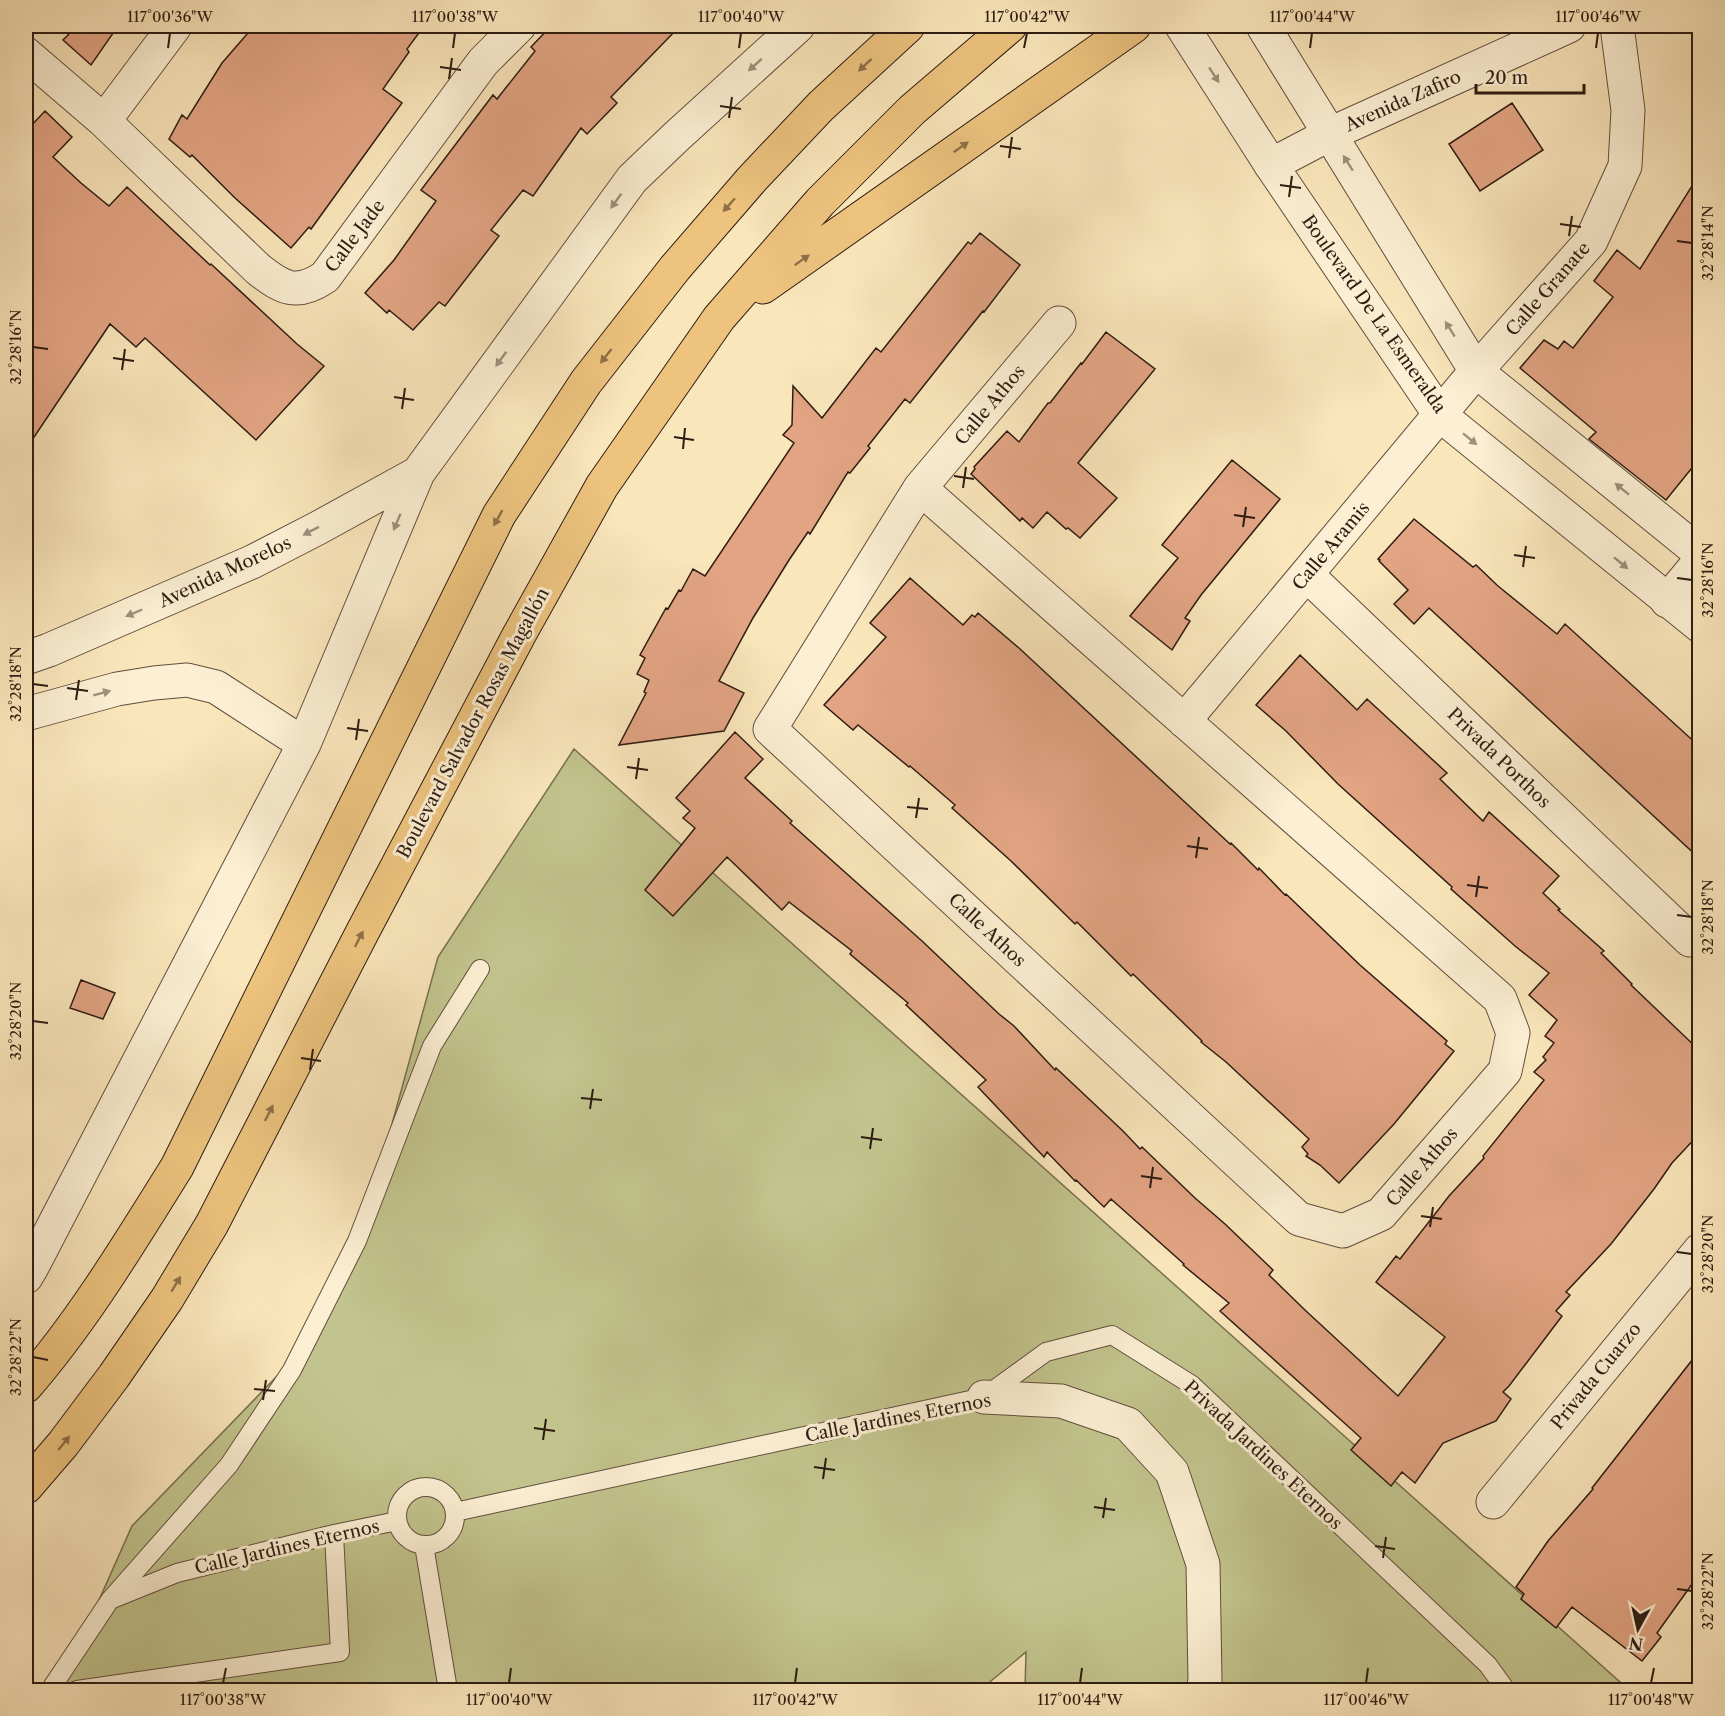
<svg xmlns="http://www.w3.org/2000/svg" width="1725" height="1716" viewBox="0 0 1725 1716" font-family="'Libre Caslon Text',serif">
	<rect width="100%" height="100%" fill="#fae6bb"/>
	<filter id="stains"><feTurbulence type="fractalNoise" baseFrequency=".00333" numOctaves="4"/><feColorMatrix values="0 0 0 0 .2 0 0 0 0 .09 0 0 0 0 .02 0 0 0 .5 -.17"/></filter>
	<radialGradient id="worn" r=".72"><stop offset=".6" stop-color="#630" stop-opacity="0"/><stop offset="1" stop-color="#630" stop-opacity=".3"/></radialGradient>
	<!-- green -->
	<path fill="#c2c48d" stroke="#787050" stroke-width="1.5" d="M574,749L1629,1690H1025L1026,1652L980,1690H59L132,1526L311,1341L387,1142L438,957Z"/>
	<!-- building -->
	<path fill="#e2a483" stroke="#2e1c13" stroke-width="1.5" d="M77,26H118L91,65L63,40Z
		M254,26H424L407,49L409,52L383,89L402,103L311,229L309,227L291,248L235,198L192,155L190,157L169,139L182,115L187,119L222,63Z
		M551,26H680L611,97L617,103L587,134L581,128L533,196L523,190L491,230L499,236L445,306L439,302L413,330L389,310L387,313L365,293L394,260L436,201L421,190L493,95L497,99L535,51L531,47Z
		M1512,103L1543,150L1480,191L1449,144Z
		M45,111L72,137L53,157L81,183L109,206L127,187L210,265L211,264L297,344L324,366L256,440L145,338L136,347L110,324L26,449V129L27,130Z
		M1700,173V458L1666,500L1589,439L1596,432L1520,368L1544,340L1558,349L1564,341L1573,348L1613,297L1594,281L1617,250L1640,269Z
		M980,233L1020,265L984,312L983,311L910,403L905,399L868,446L870,448L850,473L848,472L810,534L808,532L789,560L753,618L719,681L744,693L724,731L619,745L646,693L644,692L649,680L637,674L645,658L640,655L666,608L668,609L679,590L681,591L693,569L705,576L794,443L783,435L792,425L793,386L822,418L876,348L881,352L968,242L971,244Z
		M1106,332L1155,369L1078,463L1117,498L1080,538L1068,528L1066,529L1047,512L1033,528L1022,518L1020,521L971,474L975,469L974,467L1007,431L1019,442L1048,403H1050L1081,363L1082,364Z
		M1232,460L1280,499L1201,595L1185,618L1190,621L1172,650L1130,616L1178,558L1162,545Z
		M1414,519L1473,567L1476,565L1498,586L1557,634L1565,624L1700,747V859L1429,608L1414,624L1394,604L1408,590L1379,561L1380,560L1378,559Z
		M910,578L963,625L972,615L975,617L978,613L1019,648L1230,844L1231,843L1258,870L1259,868L1285,895L1286,894L1360,965L1447,1041L1445,1044L1454,1051L1394,1124L1339,1183L1320,1165L1306,1156L1308,1154L1302,1147L1309,1139L1226,1062L1201,1042L1202,1041L1133,974L1131,976L1077,922L1075,924L1011,861L952,808L955,805L910,766L909,767L858,725L853,730L824,705L886,637L870,623Z
		M1300,655L1357,710L1367,699L1447,773L1440,779L1483,821L1489,812L1559,876L1543,893L1560,909L1558,910L1604,951L1601,953L1632,984L1631,985L1700,1051V1133L1672,1163L1654,1189L1611,1244L1566,1292L1570,1295L1556,1311L1562,1316L1509,1386L1503,1392L1511,1399L1496,1421L1443,1443L1415,1483L1402,1472L1391,1486L1351,1450L1361,1438L1220,1311L1229,1303L1183,1265L1184,1264L1111,1199L1104,1207L1076,1180L1075,1181L1047,1152L1044,1157L978,1087L986,1080L906,1005L908,1003L850,954L852,951L789,902L782,910L727,857L673,916L645,890L695,828L683,818L690,811L676,798L735,732L763,759L745,778L792,821L790,823L922,941L999,1014L1014,1026L1055,1070L1056,1068L1123,1131L1140,1149L1142,1147L1195,1198L1225,1224L1273,1270L1269,1275L1306,1311L1398,1396L1445,1337L1376,1282L1396,1256L1400,1259L1449,1196L1484,1158L1483,1156L1544,1080L1534,1072L1546,1060L1543,1057L1554,1043L1545,1036L1557,1020L1529,995L1549,973L1515,946L1451,889L1452,887L1338,784L1286,731L1256,705Z
		M81,980L115,993L103,1019L70,1008Z
		M1700,1350V1573L1657,1633L1661,1637L1642,1661L1572,1607L1556,1628L1521,1599L1524,1594L1516,1587L1548,1541L1593,1489L1592,1488Z"/>
	<g fill="none" stroke-linecap="round" stroke-linejoin="round">
		<!-- service casing -->
		<g stroke="#614e3d" stroke-width="20">
			<path id="service" d="M397 1516a29 29 0 1 1 58 0a29 29 0 1 1-58 0Z
				M455,1512L984,1397L1046,1352L1112,1335L1192,1385L1488,1665L1506,1690
				M424,1545L448,1690
				M110,1600L229,1465L292,1370L357,1241L432,1046L480,969
				M50,1690L110,1600L177,1573L334,1534L397,1521
				M77,1690L340,1652L334,1534"/>
		</g>
		<!-- minor casing -->
		<g stroke="#614e3d" stroke-width="35">
			<path id="minor" d="M26,54L104,121L258,269C283,289 297,296 325,277L483,62L519,26
				M104,121L175,26
				M1271,165L1330,134L1569,26
				M920,488L1500,999L1513,1033L1505,1071L1381,1214L1343,1231L1299,1219L770,729L920,488L1059,323
				M1307,575L1690,940
				M1667,601L1700,561
				M1184,721L1476,371L1591,241L1625,166L1628,110L1617,26
				M984,1397L1061,1401L1128,1424L1172,1472L1203,1564L1205,1681L1203,1690
				M1493,1502L1700,1250"/>
		</g>
		<!-- tertiary casing -->
		<g stroke="#614e3d" stroke-width="35">
			<path id="tertiary" d="M1182,26L1271,165L1440,415L1700,626
				M1263,26L1476,371L1700,553
				M26,658L49,650L252,562L318,528L418,473
				M26,714L117,689L154,683L187,680L216,687L304,744
				M26,1277L32,1267L304,744L418,473L632,179L677,136L798,26"/>
		</g>
		<!-- trunk casing -->
		<g stroke="#2e1c13" stroke-width="35">
			<path id="trunk" d="M763,287L1134,26
				M26,1386C84,1319 130,1242 177,1167L499,515L586,382L675,268L752,179L821,106L908,26
				M26,1487L63,1444L114,1376L167,1299L212,1224L362,933L519,635L602,486L719,318L820,202L912,110L1010,26"/>
		</g>
		<!-- service -->
		<use href="#service" stroke="#fcefd3" stroke-width="18"/>
		<!-- minor -->
		<use href="#minor" stroke="#fcefd3" stroke-width="33"/>
		<!-- tertiary -->
		<use href="#tertiary" stroke="#fcefd3" stroke-width="33"/>
		<!-- trunk -->
		<use href="#trunk" stroke="#edc37e" stroke-width="33"/>
	</g>
	<!-- one-way arrows -->
	<defs><path id="oneway-solid" d="M-6-.8H1V-3.2L6.5 0L1 3.2V.8H-6Z" transform="scale(1.5)"/></defs>
	<g fill="#9f907d">
		<use href="#oneway-solid" transform="translate(755 65) rotate(138)"/>
		<use href="#oneway-solid" transform="translate(1214 75) rotate(57)"/>
		<use href="#oneway-solid" transform="translate(1348 163) rotate(-122)"/>
		<use href="#oneway-solid" transform="translate(616 201) rotate(126)"/>
		<use href="#oneway-solid" transform="translate(1450 329) rotate(-122)"/>
		<use href="#oneway-solid" transform="translate(501 359) rotate(126)"/>
		<use href="#oneway-solid" transform="translate(1470 439) rotate(39)"/>
		<use href="#oneway-solid" transform="translate(1622 489) rotate(-141)"/>
		<use href="#oneway-solid" transform="translate(397 522) rotate(113)"/>
		<use href="#oneway-solid" transform="translate(311 531) rotate(153)"/>
		<use href="#oneway-solid" transform="translate(1621 563) rotate(39)"/>
		<use href="#oneway-solid" transform="translate(134 613) rotate(157)"/>
		<use href="#oneway-solid" transform="translate(102 693) rotate(-15)"/>
	</g>
	<g fill="#8e7048">
		<use href="#oneway-solid" transform="translate(865 65) rotate(137)"/>
		<use href="#oneway-solid" transform="translate(961 147) rotate(-35)"/>
		<use href="#oneway-solid" transform="translate(729 205) rotate(131)"/>
		<use href="#oneway-solid" transform="translate(802 260) rotate(-35)"/>
		<use href="#oneway-solid" transform="translate(606 356) rotate(128)"/>
		<use href="#oneway-solid" transform="translate(498 518) rotate(119)"/>
		<use href="#oneway-solid" transform="translate(359 939) rotate(-63)"/>
		<use href="#oneway-solid" transform="translate(269 1113) rotate(-63)"/>
		<use href="#oneway-solid" transform="translate(176 1284) rotate(-59)"/>
		<use href="#oneway-solid" transform="translate(64 1443) rotate(-51)"/>
	</g>
	<!-- ticks -->
	<path fill="none" stroke="#2e1c13" stroke-width="2" d="M168,48L170,33M453,48L455,33M739,48L741,33M1024,48L1027,33M1310,48L1312,33M1596,48L1598,33M440,67L461,70M449,79L452,58M720,106L741,109M729,118L732,97M1000,146L1021,149M1009,158L1012,137M1280,185L1301,188M1289,197L1292,176M1560,224L1581,227M1569,236L1572,216M1677,241L1692,243M33,347L48,349M113,358L134,361M122,370L125,349M394,397L414,400M402,409L405,388M674,437L694,440M683,449L685,428M954,476L974,479M963,488L966,467M1234,515L1255,518M1243,527L1246,507M1514,555L1535,558M1523,567L1526,546M1677,578L1692,580M33,684L48,686M67,688L88,691M76,700L79,680M347,728L368,731M356,740L359,719M627,767L648,770M636,779L639,758M907,807L928,809M916,818L919,798M1187,846L1208,849M1196,858L1199,837M1467,885L1488,888M1476,897L1479,876M1677,915L1692,917M33,1021L48,1023M301,1058L321,1061M310,1070L313,1049M581,1098L602,1100M590,1109L593,1089M861,1137L882,1140M870,1149L873,1128M1141,1176L1162,1179M1150,1188L1153,1167M1421,1216L1442,1219M1430,1227L1433,1207M1677,1252L1692,1254M33,1357L48,1360M254,1389L275,1391M263,1400L266,1380M534,1428L555,1431M543,1440L546,1419M814,1467L835,1470M823,1479L826,1458M1094,1507L1115,1510M1103,1518L1106,1498M1375,1546L1395,1549M1383,1558L1386,1537M1677,1589L1692,1591M223,1683L226,1668M509,1683L511,1668M795,1683L797,1668M1080,1683L1082,1668M1366,1683L1368,1668M1651,1683L1654,1668"/>
	<g text-anchor="middle" dominant-baseline="central" stroke-width="6" stroke-linejoin="round" paint-order="stroke">
		<!-- street labels -->
		<g font-size="18" fill="#2e1c13" stroke="#fcefd3">
			<text transform="translate(1403 101) rotate(-24)">Avenida Zafiro</text>
			<text transform="translate(355 236) rotate(-53)">Calle Jade</text>
			<text transform="translate(1548 289) rotate(-49)">Calle Granate</text>
			<text transform="translate(1374 314) rotate(55)">Boulevard De La Esmeralda</text>
			<text transform="translate(990 405) rotate(-50)">Calle Athos</text>
			<text transform="translate(1331 546) rotate(-50)">Calle Aramis</text>
			<text transform="translate(225 572) rotate(-25)">Avenida Morelos</text>
			<text transform="translate(473 723) rotate(-62)">Boulevard Salvador Rosas Magallón</text>
			<text transform="translate(1499 758) rotate(44)">Privada Porthos</text>
			<text transform="translate(987 930) rotate(43)">Calle Athos</text>
			<text transform="translate(1422 1167) rotate(-49)">Calle Athos</text>
			<text transform="translate(1596 1376) rotate(-51)">Privada Cuarzo</text>
			<text transform="translate(898 1418) rotate(-11)">Calle Jardines Eternos</text>
			<text transform="translate(1263 1455) rotate(43)">Privada Jardines Eternos</text>
			<text transform="translate(287 1547) rotate(-13)">Calle Jardines Eternos</text>
		</g>
	</g>
	<!-- margin -->
	<rect width="1725" height="1716" fill="none" stroke="#fae6bb" stroke-width="66"/>
	<!-- north arrow -->
	<g transform="translate(1638 1629) rotate(188)" stroke="#fcefd3" stroke-width="4.5" paint-order="stroke">
	<path d="M0-4.5L10 22L0 15L-10 22Z" fill="#2e1c13"/>
	<text y="-9" font-size="16" font-weight="bold" text-anchor="middle" fill="#2e1c13">N</text>
	</g>
	<!-- scale -->
	<path d="M1476 84v9h108v-9" fill="none" stroke="#2e1c13" stroke-width="3"/>
	<text x="1485" y="84" font-size="18" fill="#2e1c13" stroke="#fcefd3" stroke-width="4.5" paint-order="stroke">20 m</text>
	<rect x="33" y="33" width="1659" height="1650" fill="none" stroke="#2e1c13" stroke-width="2"/>
	<g font-size="15" text-anchor="middle" fill="#2e1c13">
		<text x="170" y="22">117°00'36"W</text>
		<text x="455" y="22">117°00'38"W</text>
		<text x="741" y="22">117°00'40"W</text>
		<text x="1027" y="22">117°00'42"W</text>
		<text x="1312" y="22">117°00'44"W</text>
		<text x="1598" y="22">117°00'46"W</text>
		<text transform="translate(1708 243) rotate(-90)" y="5">32°28'14"N</text>
		<text transform="translate(16 347) rotate(-90)" y="5">32°28'16"N</text>
		<text transform="translate(1708 580) rotate(-90)" y="5">32°28'16"N</text>
		<text transform="translate(16 684) rotate(-90)" y="5">32°28'18"N</text>
		<text transform="translate(1708 917) rotate(-90)" y="5">32°28'18"N</text>
		<text transform="translate(16 1021) rotate(-90)" y="5">32°28'20"N</text>
		<text transform="translate(1708 1254) rotate(-90)" y="5">32°28'20"N</text>
		<text transform="translate(16 1357) rotate(-90)" y="5">32°28'22"N</text>
		<text transform="translate(1708 1591) rotate(-90)" y="5">32°28'22"N</text>
		<text x="223" y="1705">117°00'38"W</text>
		<text x="509" y="1705">117°00'40"W</text>
		<text x="795" y="1705">117°00'42"W</text>
		<text x="1080" y="1705">117°00'44"W</text>
		<text x="1366" y="1705">117°00'46"W</text>
		<text x="1651" y="1705">117°00'48"W</text>
	</g>
	<rect width="100%" height="100%" filter="url(#stains)"/>
	<rect width="100%" height="100%" fill="url(#worn)"/>
</svg>
